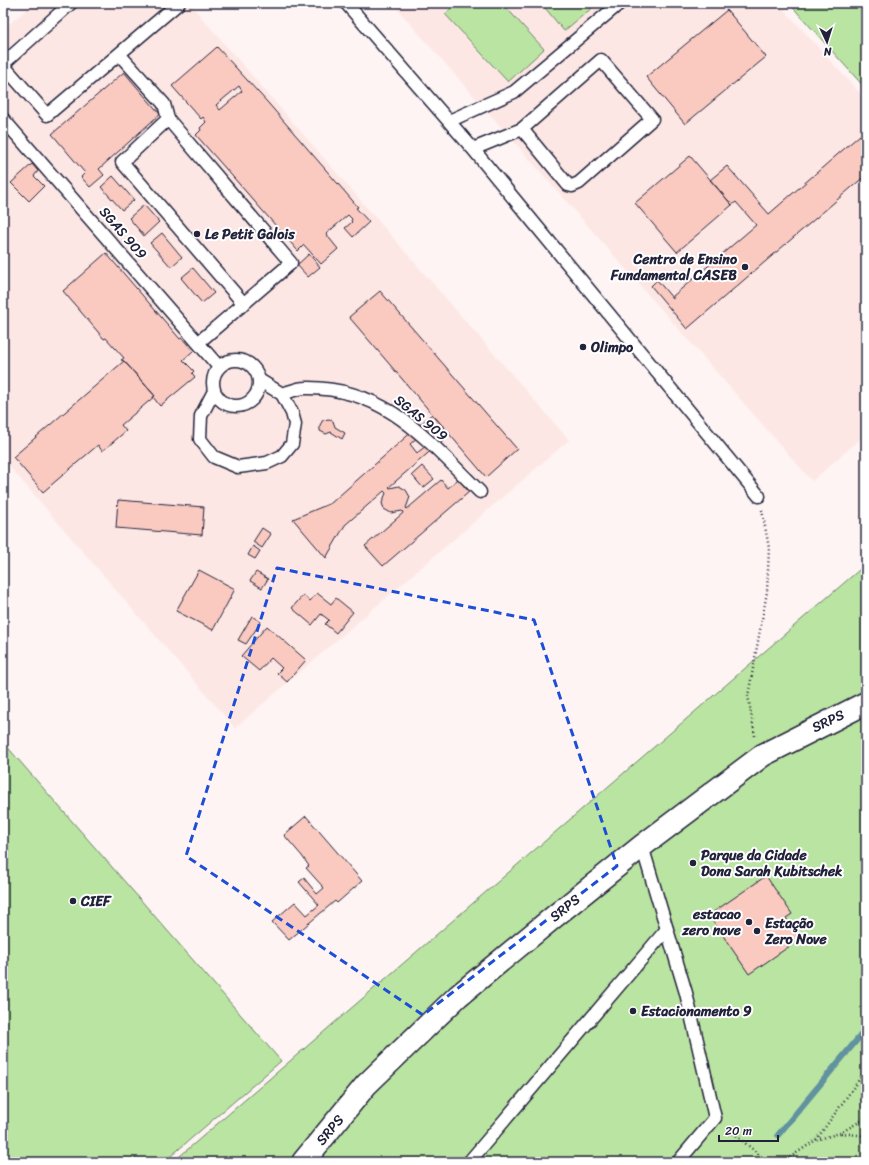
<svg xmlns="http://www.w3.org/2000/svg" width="869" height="1165" viewBox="0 0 869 1165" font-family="Sriracha,sans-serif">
	<rect width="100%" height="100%" fill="#fef4f3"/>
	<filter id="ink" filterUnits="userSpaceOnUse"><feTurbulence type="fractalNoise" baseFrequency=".025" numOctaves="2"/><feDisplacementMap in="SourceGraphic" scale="8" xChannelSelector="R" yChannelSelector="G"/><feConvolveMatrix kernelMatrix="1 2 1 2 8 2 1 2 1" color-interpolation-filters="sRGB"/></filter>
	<g filter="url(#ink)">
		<!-- built -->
		<path fill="#fde7e4" d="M35,3H189L569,440L235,728L3,459V29Z
			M392,3H778L866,100V434L812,481Z"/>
		<!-- green -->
		<path fill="#bae4a1" stroke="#6e836e" d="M457,3H502L544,49L508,82L445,14Z
			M541,3H598L564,31Z
			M789,3H866V89Z
			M866,564V1162H173Z
			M3,742L281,1061L164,1162H3Z"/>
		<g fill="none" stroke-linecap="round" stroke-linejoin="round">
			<!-- stream -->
			<path stroke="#61929f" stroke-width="6" d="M778,1135L866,1029"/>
		</g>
		<!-- building -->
		<path fill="#facac1" stroke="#22223b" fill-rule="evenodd" d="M727,10L766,57L685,124L646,77Z
			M217,47L268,103L358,207L356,208L369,222L353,237L345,228L352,222L351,221L352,219L348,215L326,234L338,249L321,264L304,245L298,251L196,135L201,130L200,128L206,122L203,117L201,119L172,86ZM239,86L242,91L220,110L216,105Z
			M124,72L160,114L99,169L104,175L90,187L81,177L85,173L52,134Z
			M860,135L866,142V175L687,329L651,286L657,280L673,299V296L756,225L736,202L732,205L710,180L727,166L769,214Z
			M690,156L732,205L677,252L635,203Z
			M32,164L38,171L34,176L44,186L29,201L11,183Z
			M113,176L134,200L122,210L101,187Z
			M144,205L159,222L144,236L129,218Z
			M162,233L182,257L171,267L150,243Z
			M106,253L180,339L182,338L193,351L183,360L194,371L192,373L195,377L160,406L153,397L155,396L124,361L121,360L124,358L106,338L104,339L63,291Z
			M309,254L320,267L308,277L297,265Z
			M193,268L214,293L202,303L181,278Z
			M380,291L517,449L486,477L349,317Z
			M124,361L155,396L121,425L126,431L106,448L102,451L98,445L43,492L13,457Z
			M432,414L450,434L389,487L390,488L399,486L406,490L410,497L406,508L407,509L441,480L448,488L458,479L469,492L383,566L365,546L403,513L402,511L391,513L384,509L382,503L386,493L384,491L345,525L326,558L293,519L331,503ZM419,436L427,445L417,453L410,444Z
			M329,419L333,421L335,427L345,433L342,439L331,432L326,434L320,431V425L323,420Z
			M422,466L434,479L423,488L412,475Z
			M118,500L204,507L202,535L116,528Z
			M262,528L271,534L262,548L253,542Z
			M253,546L260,551L255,559L248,555Z
			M199,570L235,589L213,630L176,611Z
			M256,572L268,579L262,588L250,581Z
			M317,593L331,604L336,598L353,612L336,633L325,624L329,620L321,614L312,625L292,608L303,595L310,601Z
			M252,616L261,622L246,644L238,640Z
			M267,626L306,660L287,682L277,673L282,668L271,658L259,671L241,656Z
			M306,816L362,881L337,903L335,901L289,940L272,922L295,902L307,915L319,905L299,882L304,878L317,894L324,888L306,868L309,866L302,856L284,835Z
			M766,876L792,914L786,918L800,939L749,974L709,915Z"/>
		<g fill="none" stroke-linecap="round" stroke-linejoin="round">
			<!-- service casing -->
			<g stroke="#22223b" stroke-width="15">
				<path id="service" d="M179,3L119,54L164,104L168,119L291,263L199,342
					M346,3L473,149L759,496
					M3,64L71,3
					M3,65L47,115L119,54
					M3,119L219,367
					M168,119L122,162L244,304
					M449,121L514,92L620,3
					M473,149L522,129L601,60L652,119L579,183L572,186L568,185L522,129
					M213 383a23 23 0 1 1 46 0a23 23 0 1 1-46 0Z
					M214,391L201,416L200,439L214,457L238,467L267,463L282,456L292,444L295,424L292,413L282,394L259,380
					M282,394C289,392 298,388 305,388C385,386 428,441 480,492
					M642,846L686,993L715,1118L678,1162
					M469,1162L667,929"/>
			</g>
			<!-- secondary casing -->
			<g stroke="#22223b" stroke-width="25">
				<path id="secondary" d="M303,1162L366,1085L458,996L555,916L642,846L763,755L866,703"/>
			</g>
			<!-- path -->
			<path stroke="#22223b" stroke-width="2.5" stroke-dasharray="1 3" stroke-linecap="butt" d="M755,736L748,696L767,592L769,548L762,510
				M727,1128L768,1162
				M841,1133L866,1136
				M816,1140L866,1070
				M783,1162L816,1140L840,1133L866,1118"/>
			<!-- service -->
			<use href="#service" stroke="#fff" stroke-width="12"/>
			<!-- secondary -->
			<use href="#secondary" stroke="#fff" stroke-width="22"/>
		</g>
	</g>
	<!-- marked area -->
	<path fill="none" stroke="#1d4ed8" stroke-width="3" stroke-dasharray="8 5" stroke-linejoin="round" d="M277,568L534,620L617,866L423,1015L186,856Z"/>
	<!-- markers -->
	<g fill="#22223b" stroke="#fff" stroke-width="1.5">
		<circle cx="197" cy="234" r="4"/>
		<circle cx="745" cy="267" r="4"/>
		<circle cx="583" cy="347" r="4"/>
		<circle cx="693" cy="863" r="4"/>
		<circle cx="73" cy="901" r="4"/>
		<circle cx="749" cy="922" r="4"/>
		<circle cx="757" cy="931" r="4"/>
		<circle cx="633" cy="1011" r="4"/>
	</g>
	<g text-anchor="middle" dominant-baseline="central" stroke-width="4" stroke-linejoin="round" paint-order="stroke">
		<!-- street labels -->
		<g font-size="14" fill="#22223b" stroke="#fff">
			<text transform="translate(123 233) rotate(49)">SGAS 909</text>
			<text transform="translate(421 418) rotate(39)">SGAS 909</text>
			<text transform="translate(828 721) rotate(-26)">SRPS</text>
			<text transform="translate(565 908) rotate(-39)">SRPS</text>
			<text transform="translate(330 1130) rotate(-50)">SRPS</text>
		</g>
		<!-- poi labels -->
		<g font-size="14" font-weight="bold" fill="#22223b" stroke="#fff" text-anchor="start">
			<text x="205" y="234">Le Petit Galois</text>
			<text x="737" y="259" text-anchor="end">Centro de Ensino<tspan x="737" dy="16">Fundamental CASEB</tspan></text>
			<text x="591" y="347">Olimpo</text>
			<text x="701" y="855">Parque da Cidade<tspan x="701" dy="16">Dona Sarah Kubitschek</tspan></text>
			<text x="81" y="901">CIEF</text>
			<text x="741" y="914" text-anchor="end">estacao<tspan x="741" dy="16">zero nove</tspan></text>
			<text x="765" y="923">Estação<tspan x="765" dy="16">Zero Nove</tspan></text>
			<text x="641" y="1011">Estacionamento 9</text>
		</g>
	</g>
	<!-- margin -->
	<rect width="869" height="1165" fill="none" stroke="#fff" stroke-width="16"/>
	<rect x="8" y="8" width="853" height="1149" fill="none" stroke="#22223b" stroke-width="1.5" filter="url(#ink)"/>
	<!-- north arrow -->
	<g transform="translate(827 42) rotate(176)" stroke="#ffffff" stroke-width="3" paint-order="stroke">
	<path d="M0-3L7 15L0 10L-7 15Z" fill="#22223b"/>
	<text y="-6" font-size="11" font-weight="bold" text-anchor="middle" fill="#22223b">N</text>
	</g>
	<!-- scale -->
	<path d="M719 1135v6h59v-6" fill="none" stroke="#22223b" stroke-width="2"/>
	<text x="725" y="1135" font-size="12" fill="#22223b" stroke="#ffffff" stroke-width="3" paint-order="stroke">20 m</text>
</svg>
